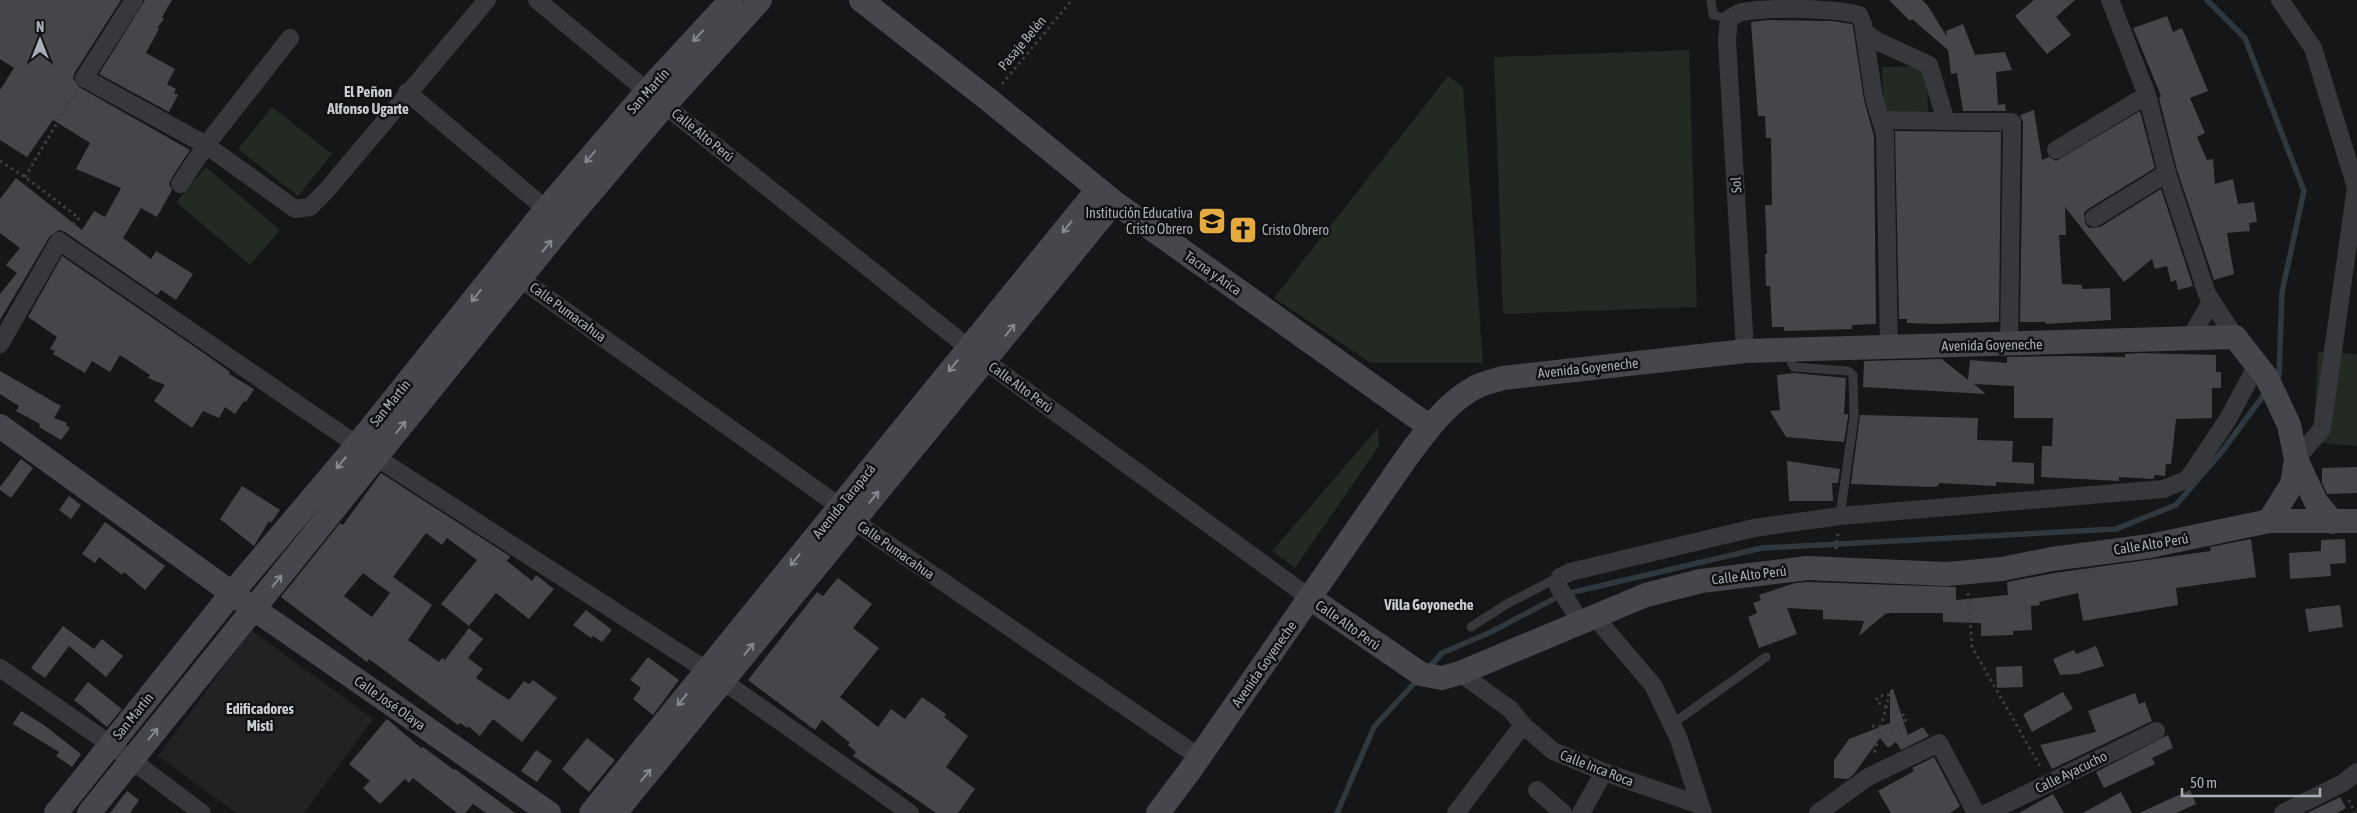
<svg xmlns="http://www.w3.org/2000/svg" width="2357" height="813" viewBox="0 0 2357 813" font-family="'Asap Condensed',sans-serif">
	<rect width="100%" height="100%" fill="#151617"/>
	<!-- built -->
	<path fill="#222224" d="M251,630L373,719L304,813H236L158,756Z"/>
	<!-- green -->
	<path fill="#222a23" d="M1689,50L1697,307L1503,314L1494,57Z
		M1927,66L1928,117L1884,118L1882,67Z
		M1448,76L1463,87L1483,363H1371L1274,298Z
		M272,107L332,154L298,196L238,149Z
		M206,167L280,230L250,265L176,202Z
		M2318,352L2357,354V446L2313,442Z
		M1378,428L1379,446L1295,568L1272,551Z"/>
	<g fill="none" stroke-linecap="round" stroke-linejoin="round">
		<!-- stream -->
		<path stroke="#30383f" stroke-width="5.5" d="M2207,0L2245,38L2304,191L2282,292L2279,375L2275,380
			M1427,669L1442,653L1491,632L1561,595L1762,548L2116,529L2176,505L2220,454L2266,392
			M1337,813L1374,727L1419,678"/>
	</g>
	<!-- building -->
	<path fill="#45464a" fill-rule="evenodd" d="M0,0H121L75,72L73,78L79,87L190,150L171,179L169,184L172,190L157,217L141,208L123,238L151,259L156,251L193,274L176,300L161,290L157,295L65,232L59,230L50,236L0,320V294L17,273L6,265L20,248L0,233V199L16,178L82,230L94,211L105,217L121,188L76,169L90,143L53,120L27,157L0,140V90L14,68L0,59Z
		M145,0H172L162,17L164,19L157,28L159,29L146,53L175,69L167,84L176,89L174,93L178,95L169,112L99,74Z
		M1889,0H1922L1928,6L1947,37L1946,31L1963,24L1975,55L2005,52L2012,70L1996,72L1998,105L2005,104L2006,111H1963L1957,73L1951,74L1948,50L1912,19L1910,21Z
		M2034,0H2075L2056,17L2071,35L2047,54L2015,16Z
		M2167,16L2173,32L2182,28L2208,91L2190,98L2205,133L2197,137L2207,160L2213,159L2215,184L2233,179L2238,204L2254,202L2257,222L2249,223L2250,231L2227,233L2234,274L2214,280L2177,170L2159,98L2161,96L2133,28Z
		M1769,20L1832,21L1852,24L1853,27L1864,100L1874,136L1876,324L1852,325V329L1784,331V327H1772L1770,286H1766L1765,254H1767L1765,205H1772L1771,138H1766L1765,116H1758L1751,22Z
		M2034,110L2042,160L2049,157L2056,161L2140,111L2155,168L2088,209L2084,213L2085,223L2089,228L2100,227L2161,189L2193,286L2178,290L2176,280L2171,282L2167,266L2155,269L2152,259L2124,282L2065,207L2066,235H2059L2062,284L2082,285V289L2110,288L2111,320L2046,324V322H2020L2023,122L2020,115Z
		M1895,131L2001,132L1999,322L1936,324L1907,323V319H1899Z
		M62,256L208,356L230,372L229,374L254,389L246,402L244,401L235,414L225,407L219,418L203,411L192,428L154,401L165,385L148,378L150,375L120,355L110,372L92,361L85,373L53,354L55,351L50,349L57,337L28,317Z
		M2140,353L2216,355V372H2221V388H2212V418L2176,419L2171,464H2166L2165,476L2155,475L2153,479L2119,477V481L2041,477L2042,446H2052L2053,418H2014V386L1974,384L1986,394L1863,387L1864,361L1942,359L1968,380L1970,360L2007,363V357L2067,356L2125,357V354Z
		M0,371L61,406L54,418L67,423L66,425L70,428L61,440L39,427L40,424L16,411L19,406L0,394Z
		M1794,373L1846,378L1844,414H1848V417L1844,442L1786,437L1770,411L1780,410L1777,375Z
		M1860,415L1978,418L1977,440L2013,441L2012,462L2034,463V484L1996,482V486L1939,483L1938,486L1932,487L1851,484Z
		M21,459L33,468L11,498L0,490V487Z
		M1787,461L1840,469L1838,483H1832L1833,501H1789Z
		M2357,467V493L2327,494L2322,483V468Z
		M381,473L508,555L510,557L507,561L532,581L536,575L554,589L529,619L496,593L469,626L441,604L477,560L447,538L442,545L426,533L393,577L432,605L408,640L439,662L442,658L445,660L469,628L483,639L468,658L483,669L476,678L509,700L524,681L529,684L533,680L557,698L522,742L493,719L480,736L468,726L467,728L460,723L458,725L369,659L367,662L281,597L340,523L343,525ZM363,573L390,593L372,617L344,596Z
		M242,486L280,510L271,523L269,521L254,546L220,519Z
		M69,496L81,505L71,519L59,510Z
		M105,522L165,566L145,590L124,572L122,575L99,557L95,563L82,554Z
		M2251,539L2256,577L2176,588L2178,605L2083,621L2078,593L2039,602L2040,605L2031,606L2032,630L2013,631V635L1981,636V623L1943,622V613H1890L1885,614L1859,636L1864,621L1823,619V610L1787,608L1797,634L1759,648L1748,617L1757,613L1753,603L1761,600L1759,595L1795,583L1808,582L1956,587V600L2008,595L2007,582L2054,573L2211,551L2210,547Z
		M2345,539L2346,563L2330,564L2331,576L2290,579L2289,553L2321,551V540Z
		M838,578L872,604L853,628L879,648L840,697L878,727L891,709L905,719L922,697L946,714L944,717L968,736L946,767L975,789L958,813H936L853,756L856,752L848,745L850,743L822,720L815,730L748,680L817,592L823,596Z
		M2340,605L2343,627L2309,632L2305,609Z
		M586,610L612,630L602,642L593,636L591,638L573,625Z
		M63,626L94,649L102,639L123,656L106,677L69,646L45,678L31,668Z
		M2096,646L2104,666L2077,674L2060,675L2053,659L2074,650L2076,654Z
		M648,657L679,680L653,715L633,699L641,688L630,680Z
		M2022,666L2023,687L1997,688L1996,667Z
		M88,682L122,709L107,727L74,700Z
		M1893,689L1908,735L1923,727L1929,736L1901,750L1896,742L1888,748L1880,738L1854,774L1848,779L1834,778V760L1849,739L1890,723V690Z
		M2063,692L2073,709L2032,732L2023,714Z
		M2135,693L2139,704L2145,702L2152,721L2052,769L2040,745L2096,732L2088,711Z
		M21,711L44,725L81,754L72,767L56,756L59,752L13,724Z
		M387,719L421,748L423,747L454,770L455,769L515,813H486L473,804L465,813H457L413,778L409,783L405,779L380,804L363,788L370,781L349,764Z
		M2168,735L2173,748L2152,758L2155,764L2104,788L2096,772Z
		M587,738L615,760L589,792L562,769Z
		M536,750L552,761L537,782L521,771Z
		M1934,757L1960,806L1950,813H1891L1878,791L1914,771L1912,768Z
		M2190,790L2196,804L2176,813H2139Z
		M127,791L139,800L130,813H110Z
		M2121,792L2132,813H2083Z
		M2053,794L2064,813H2019Z
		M2340,797L2346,808L2337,813H2307Z"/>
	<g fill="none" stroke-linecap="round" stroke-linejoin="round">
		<!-- path -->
		<path stroke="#3d3f43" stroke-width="3" stroke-dasharray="2.5 4" stroke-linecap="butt" d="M1002,84L1072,0
			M0,161L25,177L79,218L69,229
			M25,177L76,91
			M1836,549L1838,533
			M1968,593L1972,647L2041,768
			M1872,726L1883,727C1895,733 1904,733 1906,718C1898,708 1884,709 1876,700L1879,696L1889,695C1884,715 1879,735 1874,755
			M2349,800L2355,813"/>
		<!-- lane -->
		<path stroke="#37383c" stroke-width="9" d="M1711,0L1713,15L1729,19
			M1791,350V362L1794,367L1848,371L1853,375L1854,417L1840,516
			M1471,627L1505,605L1559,577
			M1672,724L1766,657"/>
		<!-- street -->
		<path stroke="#37383c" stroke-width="18" d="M134,0L84,78L206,145L295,209L310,207L326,191L487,0
			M537,0L647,91L985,361L1310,598
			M2110,0L2147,95L2167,173L2207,294L2235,337
			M2280,0L2313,48L2356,187L2322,429L2296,459
			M1864,32L1877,41L1929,65L1946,121
			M407,92L554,216
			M1881,120L2012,122L2009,345
			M2056,150L2147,95
			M180,184L206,145L290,38
			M2094,218L2167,173
			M511,272L839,506L854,521L1199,757
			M2190,338L2211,302
			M0,344L59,241L357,445L723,681L910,813
			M1745,351L1727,40L1729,19C1733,17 1738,13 1742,12C1771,7 1832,8 1859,15L1863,24L1874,98L1885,134L1889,346
			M1594,616L1653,685L1678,737L1703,813
			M1580,621L1558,586L1560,577L1570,572L1754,528L1840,516L2163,489L2188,479L2228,419L2256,367
			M0,668L110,744L202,813
			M1460,673L1510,709L1523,725L1553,751L1604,772L1700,805
			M1537,790L1563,813
			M1456,813L1523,725
			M1581,813L1604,772
			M1818,813L1868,777L1939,743L1976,813
			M1987,813L2156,731
			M2283,813L2343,783L2357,772"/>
		<!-- secondary -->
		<path stroke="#45474c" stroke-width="24" d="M861,0L989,100L1114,202L1430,427
			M0,426L254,609L549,813
			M2269,521L2292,484L2296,459
			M1310,598L1421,674L1442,678L1460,673L1646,595L1701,581L1807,568L1947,574L2002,569L2052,559L2150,546L2269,521H2357
			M56,813L232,593L357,445L546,209L647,91L731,0
			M89,813L564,224L665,105L760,0
			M591,813L1098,189
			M615,813L1114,202
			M1158,813L1191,769L1407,457C1426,432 1445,404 1474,388C1482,383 1494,381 1503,378L1745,351L2235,337L2267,378L2289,425L2296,459L2316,502L2333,522"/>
	</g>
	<!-- one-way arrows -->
	<defs><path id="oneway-shaft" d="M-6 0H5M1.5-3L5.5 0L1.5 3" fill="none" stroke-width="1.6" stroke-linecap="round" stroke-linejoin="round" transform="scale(1.25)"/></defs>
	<g stroke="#858991">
		<use href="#oneway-shaft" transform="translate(698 36) rotate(133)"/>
		<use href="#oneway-shaft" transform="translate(590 157) rotate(131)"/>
		<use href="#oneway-shaft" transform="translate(1067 227) rotate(129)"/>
		<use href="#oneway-shaft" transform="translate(547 246) rotate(-51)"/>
		<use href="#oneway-shaft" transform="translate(476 296) rotate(129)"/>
		<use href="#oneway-shaft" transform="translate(1010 330) rotate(-51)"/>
		<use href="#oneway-shaft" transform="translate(953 366) rotate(129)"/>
		<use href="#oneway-shaft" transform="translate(401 427) rotate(-51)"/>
		<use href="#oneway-shaft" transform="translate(341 463) rotate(130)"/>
		<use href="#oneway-shaft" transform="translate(874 497) rotate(-51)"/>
		<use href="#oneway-shaft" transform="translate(795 560) rotate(129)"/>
		<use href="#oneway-shaft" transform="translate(277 581) rotate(-51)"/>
		<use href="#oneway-shaft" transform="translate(749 649) rotate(-51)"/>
		<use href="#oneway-shaft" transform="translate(682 700) rotate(129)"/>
		<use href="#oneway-shaft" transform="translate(153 734) rotate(-51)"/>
		<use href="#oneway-shaft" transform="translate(646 775) rotate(-51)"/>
	</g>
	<!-- icons -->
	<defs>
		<g id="school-square" transform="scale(1.4375)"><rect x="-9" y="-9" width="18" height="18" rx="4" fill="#e5aa40" stroke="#101112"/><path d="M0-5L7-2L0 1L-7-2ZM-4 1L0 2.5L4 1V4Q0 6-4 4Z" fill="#111"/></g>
		<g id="church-square" transform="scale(1.4375)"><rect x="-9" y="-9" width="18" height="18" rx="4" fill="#e5aa40" stroke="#101112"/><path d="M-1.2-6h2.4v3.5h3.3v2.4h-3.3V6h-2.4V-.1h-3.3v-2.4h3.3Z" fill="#111"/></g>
	</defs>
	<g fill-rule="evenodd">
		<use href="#school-square" x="1212" y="221"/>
		<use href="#church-square" x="1243" y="230"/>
	</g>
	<g text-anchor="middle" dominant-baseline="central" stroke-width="5" stroke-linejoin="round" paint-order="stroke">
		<!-- street labels -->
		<g font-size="14" fill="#a8adb6" stroke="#101112">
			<text transform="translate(1022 43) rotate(-50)">Pasaje Belén</text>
			<text transform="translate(648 91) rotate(-48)">San Martín</text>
			<text transform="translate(703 135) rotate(39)">Calle Alto Perú</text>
			<text transform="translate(1736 185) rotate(-93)">Sol</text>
			<text transform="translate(1213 273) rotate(35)">Tacna y Arica</text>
			<text transform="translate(568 312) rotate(36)">Calle Pumacahua</text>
			<text transform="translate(1992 345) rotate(-1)">Avenida Goyeneche</text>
			<text transform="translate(1588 368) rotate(-6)">Avenida Goyeneche</text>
			<text transform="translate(1021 387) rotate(36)">Calle Alto Perú</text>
			<text transform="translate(390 403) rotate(-51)">San Martín</text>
			<text transform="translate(844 501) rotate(-51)">Avenida Tarapacá</text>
			<text transform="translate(2151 544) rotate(-9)">Calle Alto Perú</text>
			<text transform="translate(896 550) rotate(35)">Calle Pumacahua</text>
			<text transform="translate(1749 575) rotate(-7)">Calle Alto Perú</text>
			<text transform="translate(1348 625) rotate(35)">Calle Alto Perú</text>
			<text transform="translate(1264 664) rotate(-55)">Avenida Goyeneche</text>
			<text transform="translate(390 703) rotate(35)">Calle José Olaya</text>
			<text transform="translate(133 716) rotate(-51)">San Martín</text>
			<text transform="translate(1597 768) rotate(21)">Calle Inca Roca</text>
			<text transform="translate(2071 772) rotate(-26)">Calle Ayacucho</text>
		</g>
		<!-- poi labels -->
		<g font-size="14" fill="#a8adb6" stroke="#101112" text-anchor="end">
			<text x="1193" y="213">Institución Educativa<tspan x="1193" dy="16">Cristo Obrero</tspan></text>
			<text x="1262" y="230" text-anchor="start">Cristo Obrero</text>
		</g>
		<!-- neighbourhood labels -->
		<g font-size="15" font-weight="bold" fill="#c9ccd3" stroke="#101112">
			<text x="368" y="91">El Peñon<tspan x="368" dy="17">Alfonso Ugarte</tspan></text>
			<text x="1429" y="604">Villa Goyoneche</text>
			<text x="260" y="708">Edificadores<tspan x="260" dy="17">Misti</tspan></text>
		</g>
	</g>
	<!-- north arrow -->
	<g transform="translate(40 40)" stroke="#101112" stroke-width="4" paint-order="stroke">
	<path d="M0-4L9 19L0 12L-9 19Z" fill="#a8adb6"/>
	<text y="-8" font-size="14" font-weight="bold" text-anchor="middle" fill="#a8adb6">N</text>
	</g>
	<!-- scale -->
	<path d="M2182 788v8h138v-8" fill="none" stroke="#a8adb6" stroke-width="2.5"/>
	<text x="2190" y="788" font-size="15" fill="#a8adb6" stroke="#101112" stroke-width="4" paint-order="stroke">50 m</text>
</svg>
